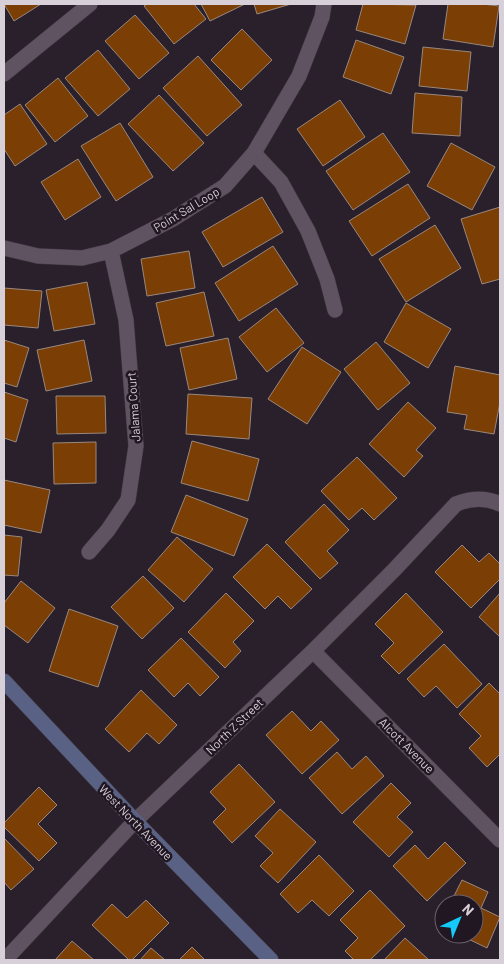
<svg xmlns="http://www.w3.org/2000/svg" width="504" height="964" viewBox="0 0 504 964" font-family="Barlow,sans-serif">
	<rect width="100%" height="100%" fill="#2a202c"/>
	<!-- building -->
	<path fill="#7b3e05" stroke="#99887d" d="M4,4H41L14,21Z
		M147,4H194L206,19L174,44L144,6Z
		M201,4H245L210,21Z
		M254,4H291L257,14Z
		M363,4L416,5L405,44L356,30Z
		M448,4H482L499,6L493,47L443,39Z
		M135,15L169,53L139,79L105,41Z
		M242,29L272,60L241,90L211,60Z
		M356,40L404,57L391,94L343,77Z
		M423,47L471,52L467,91L419,86Z
		M98,50L130,89L98,116L65,78Z
		M198,56L242,105L207,136L163,88Z
		M58,78L88,116L55,142L25,105Z
		M415,93L462,97L460,136L412,133Z
		M159,95L204,143L173,171L128,124Z
		M340,100L365,137L323,166L297,129Z
		M20,104L47,144L15,166L4,149V115Z
		M120,123L153,177L116,201L81,146Z
		M383,133L410,172L353,210L326,171Z
		M451,143L495,167L472,210L427,186Z
		M78,159L101,197L65,220L41,182Z
		M408,184L430,218L372,256L349,221Z
		M262,197L283,232L223,267L202,232Z
		M500,207V279L482,284L461,219Z
		M435,225L461,268L406,302L379,259Z
		M273,246L298,284L239,321L215,283Z
		M189,251L195,288L147,296L141,259Z
		M87,282L95,324L54,331L46,290Z
		M4,288L42,291L38,328L4,325Z
		M204,292L214,336L166,346L156,303Z
		M406,303L451,329L428,368L384,342Z
		M276,308L304,343L267,372L239,337Z
		M228,338L237,379L189,390L180,348Z
		M4,340L29,348L17,387L4,383Z
		M84,340L92,381L46,391L37,350Z
		M376,342L410,383L378,410L344,369Z
		M302,347L341,372L307,424L268,399Z
		M455,366L500,375V402L494,434L464,429L467,415L447,412Z
		M4,392L28,400L16,442L4,438Z
		M188,394L252,398L249,439L186,434Z
		M56,396H105L106,433L57,434Z
		M408,402L436,428L416,450L423,456L404,477L369,444Z
		M192,441L259,459L248,501L181,483Z
		M96,442V483L54,484L53,443Z
		M357,457L397,498L374,520L362,508L349,520L321,491Z
		M4,480L50,490L41,533L4,525Z
		M186,495L248,519L234,556L171,532Z
		M324,504L349,530L327,551L338,563L320,579L285,542Z
		M4,535L22,537L18,576L4,575Z
		M177,537L213,569L184,602L148,570Z
		M267,544L312,589L291,609L278,596L265,609L233,577Z
		M462,545L479,562L489,553L500,564V579L471,608L435,572Z
		M143,576L174,608L142,639L111,607Z
		M21,581L55,608L28,643L4,625V603Z
		M226,593L254,621L233,642L241,651L225,668L188,632Z
		M406,593L443,632L399,674L381,656L394,643L375,624Z
		M500,593V637L479,617Z
		M69,609L118,626L98,687L49,671Z
		M181,638L219,677L200,696L188,683L174,697L148,670Z
		M444,644L482,684L457,708L436,686L424,697L407,679Z
		M489,683L500,694V754L487,767L469,748L481,736L459,714Z
		M141,690L177,725L159,744L147,733L129,752L105,729Z
		M292,711L311,731L321,721L339,740L302,774L266,735Z
		M337,752L352,769L366,756L384,776L342,814L309,778Z
		M239,764L275,802L232,843L213,822L226,809L210,792Z
		M391,783L411,803L397,817L413,832L389,857L353,822Z
		M39,787L57,805L38,824L57,843L39,861L4,827V823Z
		M280,809L316,842L278,883L260,866L273,853L255,836Z
		M4,838L34,869L11,890L4,882Z
		M445,842L466,863L427,901L393,866L415,845L428,859Z
		M319,855L354,891L329,916L312,900L298,913L280,894Z
		M462,880L488,892L481,908L500,917L487,948L458,934H474V904H450Z
		M370,890L405,926L370,960H354L345,951L358,938L340,920Z
		M146,900L169,923L132,960H129L92,925L112,904L127,918Z
		M405,938L429,960H384Z
		M72,941L94,960H55Z
		M192,947L205,960H179Z
		M151,948L165,960H140Z"/>
	<g fill="none" stroke-linecap="round" stroke-linejoin="round">
		<!-- street casing -->
		<g stroke="#423a43" stroke-width="16">
			<path id="street" d="M4,74L90,4
				M254,153L281,182L308,231L327,279L335,310
				M4,248L38,256L82,258L111,251L173,219L225,186L254,153L299,76L322,17L324,4
				M89,552L108,530L128,500L136,446L126,320L111,251
				M313,651L500,840
				M5,960L135,821L313,651L394,570L456,504C471,498 485,497 500,504"/>
		</g>
		<!-- secondary casing -->
		<g stroke="#423a43" stroke-width="16">
			<path id="secondary" d="M4,681L135,821L271,960"/>
		</g>
		<!-- street -->
		<use href="#street" stroke="#5f5361" stroke-width="15"/>
		<!-- secondary -->
		<use href="#secondary" stroke="#596285" stroke-width="15"/>
	</g>
	<g text-anchor="middle" dominant-baseline="central" stroke-width="5" stroke-linejoin="round" paint-order="stroke">
		<!-- street labels -->
		<g font-size="12" fill="#d7d0d8" stroke="#211722">
			<text transform="translate(186 209) rotate(-31)">Point Sal Loop</text>
			<text transform="translate(133 407) rotate(-94)">Jalama Court</text>
			<text transform="translate(234 726) rotate(-44)">North Z Street</text>
			<text transform="translate(407 745) rotate(45)">Alcott Avenue</text>
			<text transform="translate(136 822) rotate(46)">West North Avenue</text>
		</g>
	</g>
	<!-- border -->
	<rect width="504" height="964" fill="none" stroke="#d7d0d8" stroke-width="10"/>
	<!-- north arrow -->
	<g transform="translate(459 919) rotate(44)"><circle r="24" fill="#211722" stroke="#6a616b"/>
	<path d="M0-4L9 19L0 12L-9 19Z" fill="#13cafb"/>
	<text y="-8" font-size="14" font-weight="bold" text-anchor="middle" fill="#d7d0d8">N</text>
	</g>
</svg>
